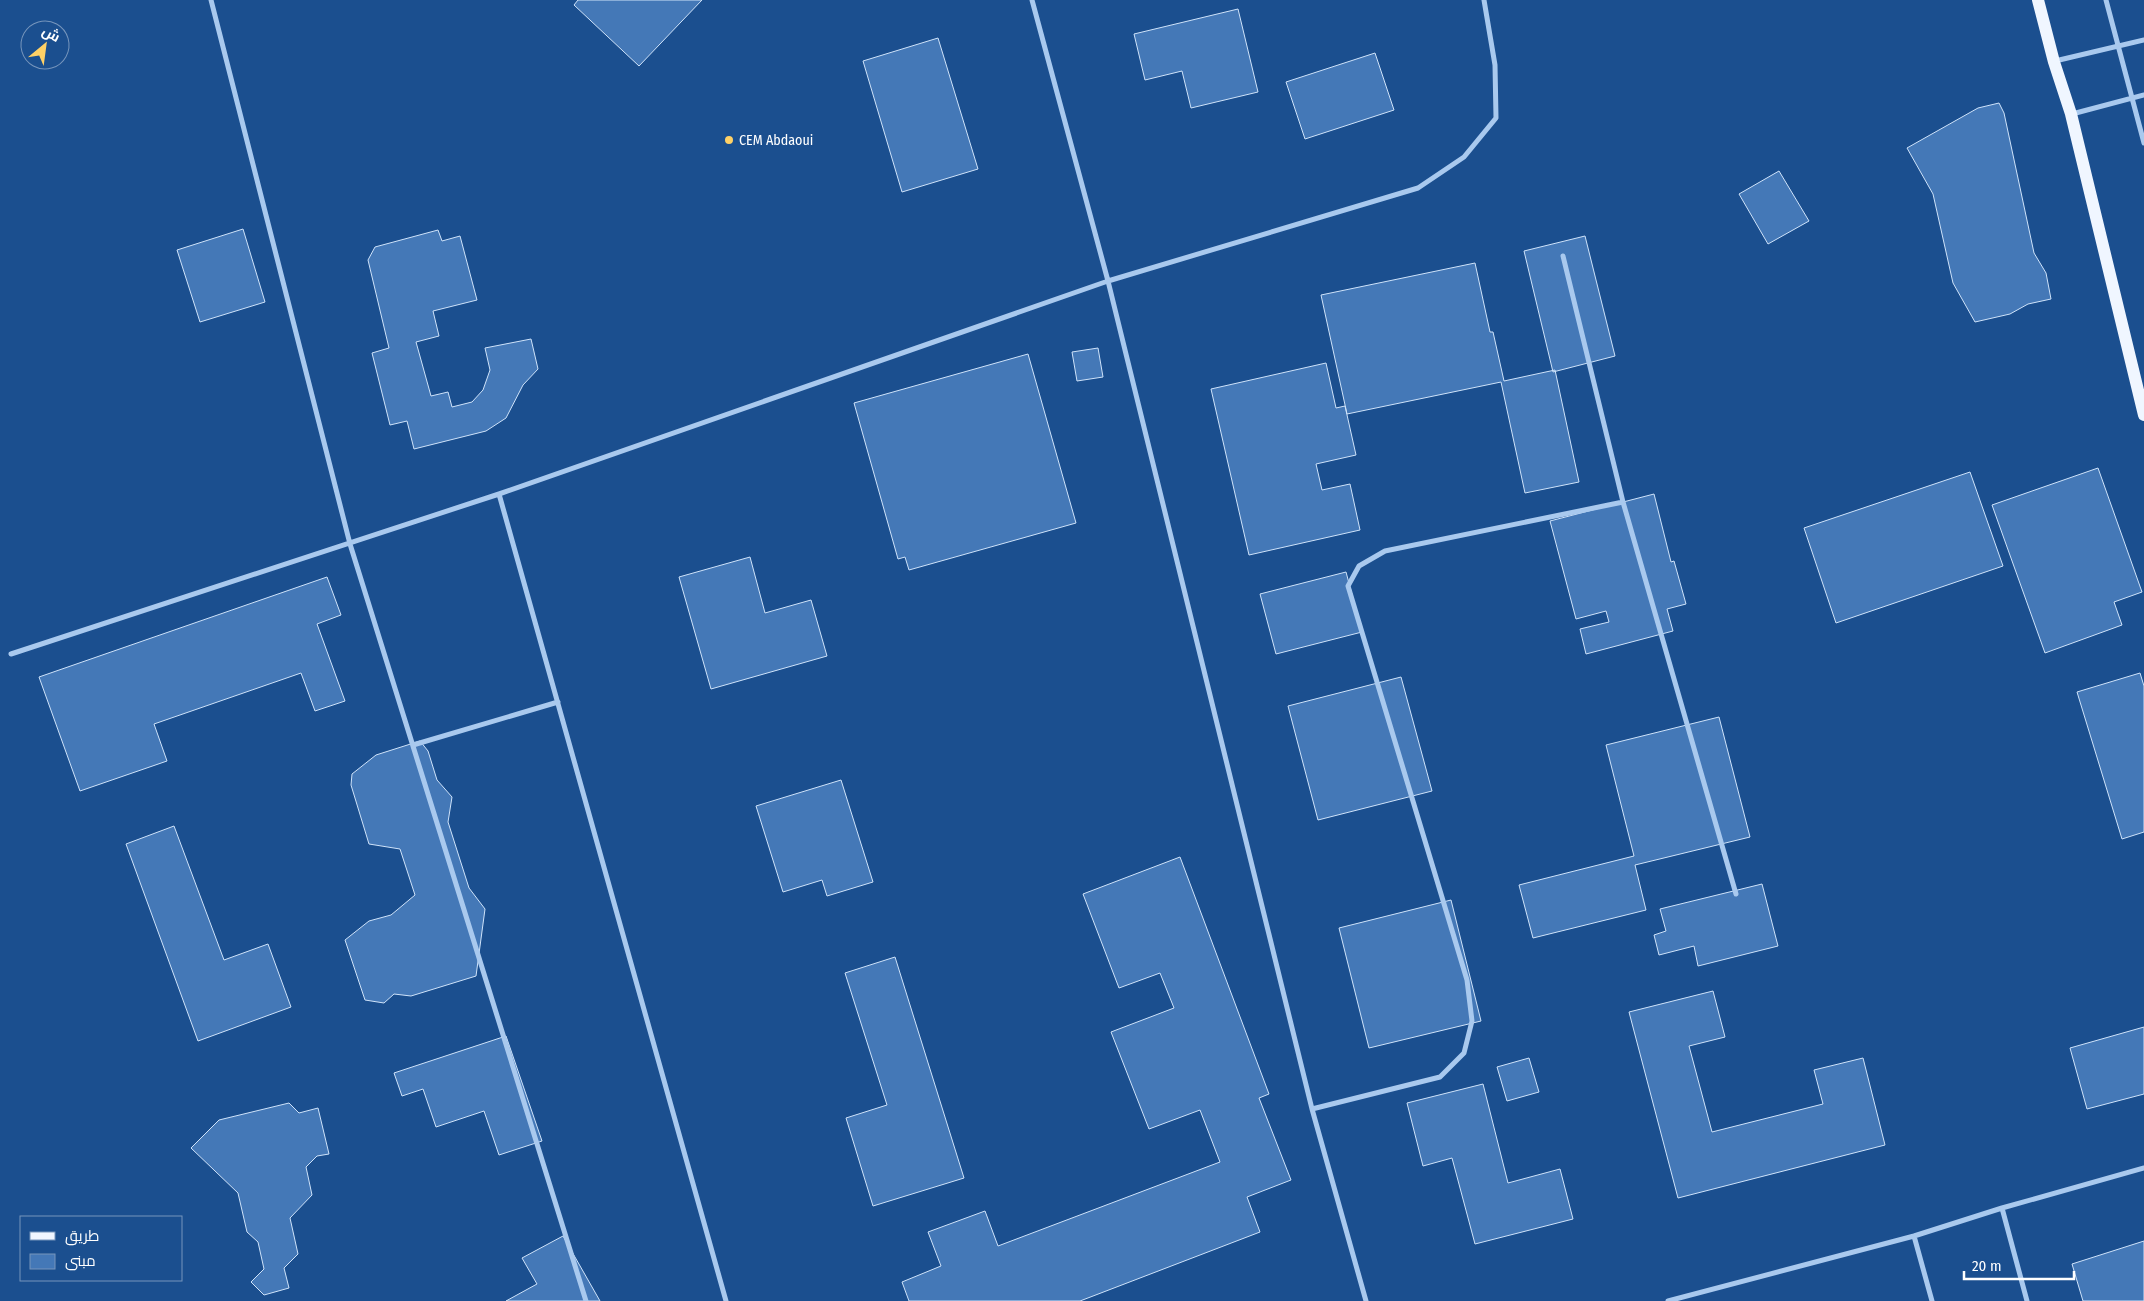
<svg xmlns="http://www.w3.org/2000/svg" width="2144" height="1301" viewBox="0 0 2144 1301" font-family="'Fira Sans Condensed',Cairo,sans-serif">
	<rect width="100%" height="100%" fill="#1b4f8f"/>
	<!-- building -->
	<path fill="#4478b7" stroke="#cfe3fa" d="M578,0H702L639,66L574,5Z
		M1238,9L1258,92L1191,108L1182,71L1145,80L1134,34Z
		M938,38L978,169L902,192L863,61Z
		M1375,53L1394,110L1305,139L1286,82Z
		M1999,103L2004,113L2034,253L2046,273L2051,299L2028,304L2010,314L1975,322L1953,283L1933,194L1907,148L1978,108Z
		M1779,171L1809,221L1768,244L1739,194Z
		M243,229L265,302L200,322L177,250Z
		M438,230L442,241L460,236L477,300L433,311L439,336L416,342L431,396L448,392L452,407L472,402L483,390L490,370L485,348L531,339L538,369L523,385L506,418L486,431L414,449L407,421L390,425L372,353L389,348L368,260L375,247Z
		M1585,236L1615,356L1553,372L1524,251Z
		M1475,263L1490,332H1493L1504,381L1555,370L1579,482L1525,493L1501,382L1347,414L1321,295Z
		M1098,348L1103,377L1077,381L1072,352Z
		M1028,354L1076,523L909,570L905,557L898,559L854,403Z
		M1326,363L1336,408L1345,406L1356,455L1316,464L1322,490L1350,484L1360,530L1249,555L1211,389Z
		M2098,468L2142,592L2114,602L2122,625L2045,653L1992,505Z
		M1970,472L2003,566L1836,623L1804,528Z
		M1654,494L1671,562L1674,561L1686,604L1667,609L1673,631L1586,654L1580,629L1609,622L1606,611L1576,619L1550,521Z
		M750,557L765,613L811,600L827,656L711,689L679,577Z
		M1346,572L1362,632L1276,654L1260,594Z
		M327,577L341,615L317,624L345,701L315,711L301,673L154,724L167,761L80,791L39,677Z
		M2140,673L2144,686V832L2122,839L2077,692Z
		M1401,677L1432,791L1318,820L1288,706Z
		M1719,717L1750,837L1635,865L1646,910L1533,938L1519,885L1634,856L1606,745Z
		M420,741L428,751L437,780L452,797L448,822L469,888L485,909L476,976L411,996L394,994L384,1003L365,1000L345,940L369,921L391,915L415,895L400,849L369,844L351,785L352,774L376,755Z
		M841,780L873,882L827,896L822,880L783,892L756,806Z
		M174,826L224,960L268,944L291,1007L198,1041L126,844Z
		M1180,857L1269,1094L1259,1098L1291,1180L1247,1197L1260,1232L1080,1301H909L902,1282L941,1266L928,1232L985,1211L998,1246L1220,1162L1200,1110L1149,1129L1111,1032L1174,1008L1160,973L1119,988L1083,894Z
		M1762,884L1778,946L1698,966L1694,946L1659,955L1654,935L1666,931L1660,909Z
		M1451,900L1481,1021L1369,1048L1339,928Z
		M895,957L964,1178L873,1206L846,1118L887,1105L845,973Z
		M1713,991L1725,1037L1689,1046L1712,1132L1823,1104L1814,1070L1863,1058L1885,1145L1678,1198L1629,1012Z
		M2144,1027V1094L2087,1109L2070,1048Z
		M506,1036L542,1141L499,1155L484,1111L436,1127L423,1089L402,1096L394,1073Z
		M1529,1058L1539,1092L1507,1101L1497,1067Z
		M1483,1084L1508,1183L1560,1169L1573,1219L1475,1244L1452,1158L1423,1166L1407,1103Z
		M289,1103L299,1113L318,1108L329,1154L317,1156L306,1167L312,1195L290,1218L298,1254L284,1268L289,1288L264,1295L251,1282L264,1269L258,1242L247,1232L238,1193L191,1148L219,1120Z
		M563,1236L600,1301H506L537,1284L522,1258Z
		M2144,1241V1301H2083L2072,1264Z"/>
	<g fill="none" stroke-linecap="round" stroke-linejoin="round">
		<!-- street -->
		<path stroke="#a9c9ee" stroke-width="5" d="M211,0L350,544L586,1301
			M1032,0L1108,281L1312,1109L1366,1301
			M2106,0L2144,143
			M2055,61L2144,40
			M2072,114L2144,95
			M1563,256L1623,502L1736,894
			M499,494L726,1301
			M11,654L499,494L1108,281L1418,188L1464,157L1496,118L1495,65L1484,0
			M413,745L558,702
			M1312,1109L1440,1077L1464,1053L1472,1021L1467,980L1348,586L1359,566L1385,551L1623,502
			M2002,1208L2027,1301
			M1914,1236L1932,1301
			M1668,1301L1914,1236L2002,1208L2144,1168"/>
		<!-- primary -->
		<path stroke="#f0f6ff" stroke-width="12" d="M2038,0L2054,62L2071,114L2144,415"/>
	</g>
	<!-- markers -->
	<circle fill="#ffd166" stroke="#1b4f8f" stroke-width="2" cx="729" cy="140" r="5"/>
	<g text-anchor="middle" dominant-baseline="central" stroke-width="4" stroke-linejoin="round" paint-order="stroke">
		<!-- poi labels -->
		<g font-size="14" fill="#fff" stroke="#1b4f8f" text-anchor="start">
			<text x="739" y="140">CEM Abdaoui</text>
		</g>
	</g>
	<!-- legend -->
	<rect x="20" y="1216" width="162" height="65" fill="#1b4f8f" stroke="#7695bc"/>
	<rect x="30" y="1232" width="25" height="8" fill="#f0f6ff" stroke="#7695bc"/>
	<text x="65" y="1241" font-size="15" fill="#ffffff">طريق</text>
	<rect x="30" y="1254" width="25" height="15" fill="#4478b7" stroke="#7695bc"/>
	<text x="65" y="1266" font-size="15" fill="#ffffff">مبنى</text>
	<!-- north arrow -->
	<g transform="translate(45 45) rotate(29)"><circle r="24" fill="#1b4f8f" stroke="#7695bc"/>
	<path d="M0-4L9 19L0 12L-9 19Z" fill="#ffd166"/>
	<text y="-8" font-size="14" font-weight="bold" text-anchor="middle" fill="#ffffff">ش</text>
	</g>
	<!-- scale -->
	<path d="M1964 1271v8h110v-8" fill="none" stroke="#ffffff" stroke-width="2.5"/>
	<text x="1972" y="1271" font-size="15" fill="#ffffff" stroke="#1b4f8f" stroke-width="4" paint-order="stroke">20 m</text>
</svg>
